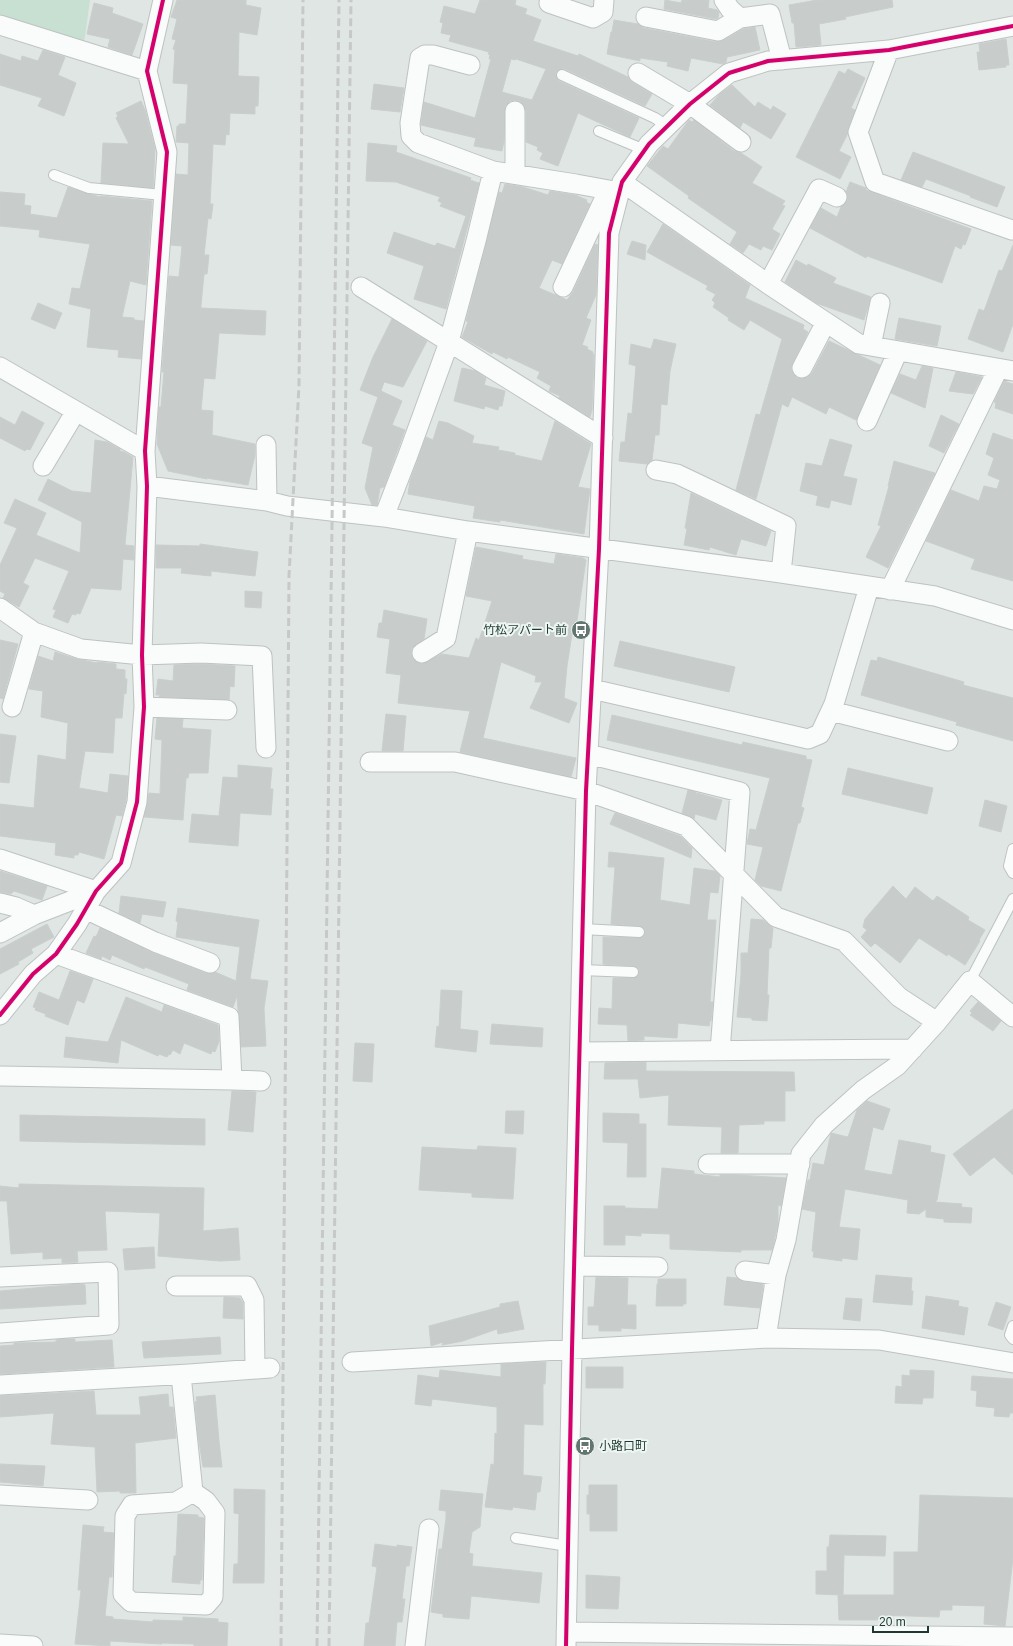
<svg xmlns="http://www.w3.org/2000/svg" width="1013" height="1646" viewBox="0 0 1013 1646" font-family="Arial,'Noto Sans JP',sans-serif">
	<rect width="100%" height="100%" fill="#e0e6e4"/>
	<!-- green -->
	<path fill="#c8e0d1" d="M0,0H90L84,43L0,19Z"/>
	<!-- building -->
	<path fill="#c8cdcb" stroke="#c9cfcd" fill-rule="evenodd" d="M177,0H246V5L261,8L257,35L239,32L238,76L259,77L258,106H255V114L230,113L229,135L226,134L225,145L213,144L210,204H213L211,219L208,218L204,255H209L207,274H204L201,305V308L266,311L265,335L219,333L215,379L204,378L201,410L213,411L212,435L255,444V455L248,485L207,478V479L168,471L157,444L159,407H161L164,372H162L169,276L179,277L182,246L171,245L176,174L188,175L189,143L176,142L177,126H179V124H186L188,84L173,83L175,50L173,49L176,40L172,39L177,19L171,17Z
		M480,0H516L515,5L527,9L525,14L541,20L533,41L578,56L579,54L628,77L632,82L652,94L645,106L565,69H561L556,72V76L559,81L639,118L630,137L578,113L558,166L540,159L543,153L537,150L538,147L526,142V111L524,105L520,101L515,100L510,101L505,106L504,141L502,151L474,146L476,138L421,125L424,102L475,118L491,59H489L490,55L488,54L489,52L449,41L451,35L441,33L443,23L440,22L444,6L475,14ZM511,59L515,60L516,59L546,69L532,100L502,92Z
		M665,0L681,3L682,0H709L708,8L717,10L719,12L718,18L716,19L664,9Z
		M817,0H892L893,7L845,17L846,19L819,24L821,45L796,47L794,23H792L789,5Z
		M94,3L113,8L112,13L143,24L132,55L108,47L110,39L87,34Z
		M614,20L638,24L644,28L716,42L724,40L743,29L755,27L760,50L727,57L726,62L723,64L691,58L688,71L667,66L668,62L640,58V61L607,54L611,32H612Z
		M1006,39L1009,65H1006V67L979,70L977,52H980L979,44Z
		M43,50L65,57L58,75L76,83L64,116L38,106L42,98L0,85V54L21,61L22,56L38,61Z
		M848,69L865,78L851,108L855,110L848,128V133L839,151L851,157L840,179L796,157L839,71L845,74Z
		M374,84L404,88L400,112L371,109Z
		M732,85L755,107L758,102L771,110L773,106L786,114L771,139L743,122L740,128L710,105L720,94Z
		M141,101L145,110L155,149L153,188L101,183L103,143L129,144L116,118L118,116L116,113Z
		M689,120L692,122L694,120L734,151L741,153L762,167L752,183L785,201L782,205L785,206L772,229L780,234L772,250L763,246L761,250L749,244L743,253L730,244L737,232L688,198L689,196L647,166L663,146L668,149Z
		M368,143L397,146L396,152L471,178L470,180L479,183L446,309L414,299L424,266L387,253L394,232L435,246L437,243L455,249L466,216L440,206L442,203L438,201L440,197L396,182L366,181Z
		M913,152L1005,187L997,207L970,197L971,196L926,179L922,187L901,180Z
		M850,182L866,188V190L871,192L971,229L965,245L963,244L961,249L955,246L942,283L867,256L866,258L810,228L821,208L837,217L841,207L847,201L848,196L846,192Z
		M505,184L523,187L548,195L550,191L575,195L587,200L586,202L590,204L562,264L552,260L539,288L567,300L573,292L595,244L598,245L596,295L586,318L591,320L582,345L588,347L587,349L593,352L592,354H594L592,410L590,417L559,398L560,396L549,391L551,386L537,378L540,372L508,357L507,359L493,352L492,354L462,337L468,322L466,321L499,192L502,193Z
		M68,187L100,197V196L152,201L146,285L130,281L122,317L134,318V320L144,321L141,359L118,357L119,350L87,347L91,309L69,304L72,288L80,289L90,244L39,237L40,230L0,226V192L25,194L24,205L31,206L30,214L57,218Z
		M663,224L750,285L745,298L804,325L803,329L808,332L791,368L793,374L797,378L803,379L808,377L812,373L829,341L880,365L856,420L829,407L826,414L792,397L788,407L782,404L756,499L736,490L756,414L760,415L782,339L750,320L744,330L728,320L729,318L713,307L715,303L712,300L718,291L715,294L706,289L708,286L647,252Z
		M632,241L646,245L645,260L627,254Z
		M1013,245V324L1003,352L968,339L979,309L984,311L999,270L1002,271Z
		M796,260L807,266L808,264L836,278L833,283L871,297L864,320L816,303L785,282Z
		M38,303L62,313L55,329L31,319Z
		M899,318L941,326L937,346L895,339Z
		M392,319L427,341L403,387L384,382L381,391L402,401L392,425L405,430L384,487L380,488L377,505H372L365,488L373,447L362,443L378,397L360,390L373,357Z
		M654,339L676,344L670,371L667,405L661,404L659,435H655L652,460L647,464L619,461L621,442H625L628,413L632,414L636,366L629,364L631,344L651,349Z
		M922,366L933,368L925,408L891,393L900,374L916,380Z
		M462,368L476,371L486,378L484,385L505,391L502,406H499L498,410L485,406L484,409L454,401Z
		M956,372L982,377L973,394L949,391Z
		M1004,381L1013,384V414L995,408L996,403L994,402Z
		M22,411L44,423L30,450L27,449L25,451L0,438V417L15,425Z
		M941,415L959,424L944,453L929,446Z
		M439,421L448,423L474,436L472,443L499,447L498,450L515,453V455L542,461L555,421L591,444L578,487L590,489L584,534L500,520V522L473,518L475,506L408,494L410,481L426,437L433,440Z
		M993,433L1013,440V581L971,569L975,559L926,541L951,490L979,501L984,486L997,489L1000,480L988,475L994,458L986,454Z
		M830,439L852,445L843,476L857,479L851,505L831,500L829,508L816,505L818,496L800,491L806,463L822,466Z
		M95,440L107,442L120,449V451L124,452L133,457L125,545L134,546V560L123,559L121,590L91,588L80,614L76,613V615L72,614L68,623L53,617L56,610L53,609L69,571L35,558L23,583L29,586L19,607L3,598L5,594L0,591V565L17,528L4,523L15,499L46,513L36,535L80,553L82,522L38,500L48,479L72,491L91,493Z
		M894,461L935,473L888,568L866,557L881,526L878,525L889,486H888Z
		M691,493L771,531L766,546L741,539L736,555L710,547L709,550L684,545L687,529L685,528Z
		M200,544L258,552L255,576L211,571V576L181,573L182,568H156V545L200,546Z
		M476,547L523,556L522,559L554,564L556,554L583,558L586,560L575,634H572L567,666L564,698L577,703L569,723L530,708L542,682H535L536,676L501,662L483,738L576,758L571,777L460,752L470,711L398,703L401,675L386,673L390,639L377,637L379,623H382L384,610L427,619L424,639L412,648L411,654L413,659L417,662L422,664L427,662L442,654L469,658L476,638L479,640L492,601L466,596Z
		M245,591L262,592L261,608L245,607Z
		M0,640L18,644L3,699L0,698Z
		M620,641L735,667L729,692L614,666Z
		M55,652L77,659L97,663V662L116,664V669L125,670V679H127L126,694L124,693L122,718H115L113,753L85,751L79,788L108,793L110,774L128,776L126,800L122,816L116,815L104,859L79,852L78,855H74V858L55,855L56,843L0,836V804L34,808L38,755L66,760L68,723L41,717L43,691L29,689L38,656L53,661Z
		M878,657L964,682L963,685L1013,698V741L956,725L957,722L861,695L871,660L877,661Z
		M201,664L235,666L234,687L230,686L229,700L159,697L160,695H156L158,679L173,681L174,665Z
		M386,714L406,716L403,751H382Z
		M612,715L742,745L743,742L806,756V759L812,760L801,807L804,808L800,823H798L781,891L761,886L755,880L763,847L747,844L750,829L756,830L770,778L607,740Z
		M157,718L183,719L182,728L211,730L208,773H189L188,778H186L183,820L144,817L149,793L160,794L162,740L155,739Z
		M0,734L16,736L9,783L0,782Z
		M238,765L272,768L270,789H273L271,815L240,813L238,846L189,842L192,814L219,816L223,777L238,778Z
		M848,768L933,788L927,814L842,794Z
		M688,790L696,792V796L697,793L722,800L716,820L695,814L694,819L682,813Z
		M985,800L1007,806L1001,832L979,826Z
		M615,813L680,836L692,848L691,858L610,824Z
		M609,852L664,858L660,900L690,905L694,868L715,871L720,876L718,893L710,892L707,920H716L710,1002H713L711,1021H710L709,1026L678,1023L677,1038L644,1036V1040L628,1041L627,1025L598,1024L599,1008L612,1009L613,978H633L638,976L639,973V969L634,966L603,964V937L639,938L644,936L645,933V929L640,926L611,924L615,867H608Z
		M0,871L47,886L42,900L14,891L11,894L0,892Z
		M893,886L906,899L915,887L933,901L937,896L969,917L968,920L985,930L979,940L980,941L965,965L948,954L947,956L919,938L900,963L875,943L871,947L861,937L867,930L863,927L865,919Z
		M121,896L166,902L163,917L142,914L140,923L119,913Z
		M178,908L259,920L250,979L268,981L264,1008L266,1046L241,1047L237,996L233,1007L187,990L189,984L145,967L144,969L112,955L110,960L102,956L101,959L86,953L94,936L96,937L100,928L151,952L206,973L215,972L236,981L240,947L176,937L178,922L176,921Z
		M751,919L763,920L773,928L771,948H769L767,995H769L767,1021L752,1020V1018L737,1017L741,975V953H748Z
		M47,924L54,937L31,949L33,953L18,962L19,964L0,974V949Z
		M70,971L93,979L84,1003L77,1000L68,1025L45,1016L46,1014L35,1010L36,1008L33,1007L39,992L59,1000Z
		M441,990L462,991L460,1029L478,1031L476,1052L435,1047L437,1026L439,1027Z
		M126,997L162,1012L164,1005L218,1025L219,1041L215,1052L212,1051L211,1054L184,1043L180,1054L173,1050L170,1055L169,1054L167,1057L159,1054L158,1056L121,1040L118,1063L64,1057L66,1037L108,1042Z
		M978,1002L1001,1021L993,1031L970,1015L972,1013L970,1011Z
		M492,1024L543,1028L542,1047L490,1044Z
		M355,1043L374,1044L372,1082L353,1081Z
		M646,1062V1071L794,1072L795,1091H785V1121H764V1124L739,1125L738,1153H721L722,1127L668,1125L669,1095L640,1098L638,1079H604L605,1063Z
		M232,1091L256,1092L253,1132L228,1130Z
		M867,1101L890,1109L883,1130L873,1127L864,1170L892,1175L899,1140L931,1146L930,1152L945,1155L937,1200L935,1202L962,1204L961,1207L972,1208L971,1223L944,1222V1219L926,1217V1209L919,1214L907,1213L908,1200L845,1189L839,1227L860,1229L857,1260L842,1258V1261L813,1257L814,1252L812,1251L816,1212L802,1209L808,1180H810L813,1163L824,1165L831,1133L848,1137L857,1110Z
		M1013,1109V1175L994,1157L970,1176L953,1154Z
		M506,1111H524L523,1134L505,1133Z
		M603,1113L639,1114V1124H646V1177H627L628,1143L603,1142Z
		M20,1115L205,1119V1145L20,1141Z
		M478,1146L516,1148L513,1199L472,1197V1193L419,1190L422,1147L477,1150Z
		M662,1168L694,1171V1174L720,1177V1175H737L786,1178L781,1206L778,1205V1224L772,1250H741V1252L670,1249V1234L641,1233V1236L625,1235V1245H604V1206H625V1208L658,1209Z
		M19,1184L204,1188L203,1231L238,1228L240,1260L220,1261L158,1256L160,1213L105,1211L107,1250L77,1251L78,1262L62,1263V1258L43,1259V1252L11,1254L7,1201H0V1186L19,1188Z
		M154,1247L155,1268L125,1270L123,1249Z
		M876,1275L912,1278L911,1291H913L912,1305L873,1302Z
		M596,1277L628,1278L627,1305H636V1329L621,1328V1331H599V1325H588V1307H594Z
		M727,1277L737,1278L744,1282L763,1284L760,1308L724,1305Z
		M658,1279H686V1304H683V1306H656L657,1284H658Z
		M79,1284L85,1285L86,1304L0,1309V1291Z
		M926,1296L959,1301L958,1306L968,1308L964,1335L922,1328Z
		M224,1297L240,1298L243,1303V1319L223,1318Z
		M846,1298L862,1299L860,1321L843,1319Z
		M518,1301L524,1329L498,1334L497,1329L463,1341L442,1345L443,1342L431,1346L429,1326L500,1307V1304Z
		M996,1302L1011,1307L1003,1330L988,1325Z
		M220,1337L221,1354L144,1358L142,1342Z
		M63,1339H75V1342L112,1340L114,1367L0,1374V1346L14,1345V1343L56,1342V1340Z
		M546,1362L545,1384H543V1425L524,1424L523,1475L542,1477L540,1492H537L535,1510L513,1507L512,1510L485,1507L491,1464L494,1465L495,1433L497,1434V1407L432,1399L431,1406L415,1404L418,1375L439,1378L440,1370L501,1377V1364Z
		M586,1367H623V1388H586Z
		M910,1370L934,1371L933,1398H923L922,1404L895,1403L896,1386L902,1387V1375L910,1376Z
		M972,1376L1013,1379V1413H1010L1009,1417L994,1416L995,1408L976,1406L977,1391L971,1390Z
		M94,1391L96,1415H141L139,1397L168,1394L169,1407H173L176,1438L135,1443L136,1493H120V1491L97,1492L95,1447L51,1444L54,1413L0,1417V1396Z
		M215,1395L219,1441L222,1467H203L198,1435L195,1402L197,1401L196,1397Z
		M0,1464L45,1466L43,1486L0,1482Z
		M589,1485H617V1531H590V1514H587V1495H589Z
		M234,1489L265,1490L264,1583H233L234,1564H238L239,1514L234,1513Z
		M441,1490L483,1494L480,1527L472,1532L469,1553L473,1554L472,1566L542,1573L539,1603L471,1596L469,1619L443,1617V1614L431,1612L439,1549H442L446,1518V1511L439,1510Z
		M920,1495L1013,1498V1558L1005,1626L984,1624L985,1606L952,1605V1610H940L939,1617L881,1615V1620H839L838,1595H894V1552H918Z
		M178,1514L198,1515V1517L204,1518L202,1580H200V1584L172,1582L174,1556H176Z
		M83,1525L104,1527L103,1532L114,1533L112,1577H109L105,1616L113,1617V1619L153,1622V1620L183,1621V1617L218,1619V1622L228,1623L227,1646H194V1644L162,1643V1644L110,1641V1646L75,1644L81,1590H78Z
		M830,1535L886,1536L885,1556L844,1555L843,1595L816,1594V1571H827V1547H829Z
		M375,1544L397,1547V1545L412,1547L409,1566H406L402,1599H405L402,1622H397L395,1646H364L366,1623H369L377,1567L372,1566Z
		M586,1575L620,1577L618,1609L586,1608Z"/>
	<g fill="none" stroke-linecap="round" stroke-linejoin="round">
		<!-- lane casing -->
		<g stroke="#bdc3c1" stroke-width="12">
			<path id="lane" d="M562,75L655,118L667,126
				M599,131L645,150
				M54,175L89,188L163,195
				M1013,849L1009,866L1013,873
				M582,929L639,932
				M581,970L633,972
				M970,981L1013,899
				M1013,1326L1010,1335L1013,1339
				M516,1538L568,1546"/>
		</g>
		<!-- street casing -->
		<g stroke="#bdc3c1" stroke-width="21">
			<path id="street" d="M724,0L730,9L740,18L770,14L782,60
				M549,3L593,18L603,12L604,0
				M646,17L718,31L740,18
				M0,25L147,71
				M889,50L858,132L875,182L1012,230
				M470,65L433,55H425L420,58L410,123L411,136L418,143L493,171L576,184L620,192
				M638,73L690,104L741,142
				M515,174V111
				M622,182L768,284L859,344L1013,371
				M768,284L819,189L837,197
				M361,287L603,438
				M563,287L608,191
				M871,346L880,303
				M0,367L145,451
				M802,368L826,322
				M867,421L898,351
				M266,445L267,501
				M43,466L76,411
				M656,470L677,474L786,526L781,573
				M147,486L267,501L287,506L384,517L468,531L781,573L935,596L1013,620
				M384,517L408,455L448,345L476,241L493,171
				M890,590L998,369
				M0,608L34,632L81,649L142,655L201,653L262,656L266,748
				M422,653L446,638L468,531
				M592,689L808,739L820,734L834,704L869,587
				M12,707L34,632
				M144,707L227,710
				M831,711L948,741
				M588,754L740,792L720,1051
				M370,762H455L586,791L686,826L776,917L844,941L899,997L937,1022
				M0,859L96,891
				M0,903L16,907L34,915
				M85,909L155,942L210,963
				M0,933L34,915L96,891
				M0,1015L33,974L56,954L77,924L96,891L121,863L137,802L144,707L142,655L147,486L145,451L167,152L147,71L163,0
				M580,1052L913,1049
				M0,1076L232,1080L229,1017L56,954
				M232,1080L261,1081
				M708,1164H800
				M574,1266L658,1267
				M745,1271L776,1275
				M0,1277L108,1272L109,1325L0,1333
				M176,1286H247L254,1300L255,1369
				M766,1338L776,1275L786,1240L801,1154L824,1125L863,1090L897,1066L937,1022L970,981L1013,1017
				M352,1362L766,1338L879,1340L1013,1363
				M181,1375L193,1492L206,1501L215,1513L213,1597L206,1605L131,1602L123,1594L125,1516L132,1505L176,1502L193,1492
				M0,1385L189,1374L270,1368
				M0,1495L88,1500
				M566,1632L1013,1637
				M0,1644L33,1646
				M415,1646L429,1529
				M566,1646L572,1349L586,791L599,549L609,233L622,182L649,144L690,104L729,73L768,61L889,50L1013,26"/>
		</g>
		<!-- lane -->
		<use href="#lane" stroke="#fafbfb" stroke-width="10"/>
		<!-- street -->
		<use href="#street" stroke="#fafbfb" stroke-width="19"/>
		<!-- rail -->
		<path stroke="#c6c9c8" stroke-width="3" stroke-dasharray="8 4" stroke-linecap="butt" d="M281,1646L289,576L299,385L303,0
			M317,1646L339,0
			M329,1646L351,0"/>
		<!-- cycleway casing -->
		<g stroke="#edf6f2" stroke-width="6">
			<path id="cycleway" d="M0,1015L33,974L56,954L77,924L96,891L121,863L137,802L144,707L142,655L147,486L145,451L167,152L147,71L163,0
				M566,1646L572,1349L586,791L599,549L609,233L622,182L649,144L690,104L729,73L768,61L889,50L1013,26"/>
		</g>
		<!-- cycleway -->
		<use href="#cycleway" stroke="#d6006c" stroke-width="4"/>
	</g>
	<!-- icons -->
	<defs>
		<g id="bus-disc" transform="scale(1)"><circle r="9.5" fill="#637571" stroke="#edf6f2"/><path d="M-5-6H5V4H4V6H2V4H-2V6H-4V4H-5ZM-3.5-4V0h7V-4ZM-3.5 1.2v1.5H-2V1.2ZM2 1.2v1.5H3.5V1.2Z" fill="#fff"/></g>
	</defs>
	<g fill-rule="evenodd">
		<use href="#bus-disc" x="581" y="630"/>
		<use href="#bus-disc" x="585" y="1446"/>
	</g>
	<g text-anchor="middle" dominant-baseline="central" stroke-width="4" stroke-linejoin="round" paint-order="stroke">
		<!-- poi labels -->
		<g font-size="12" fill="#1f3833" stroke="#edf6f2" text-anchor="end">
			<text x="567" y="630">竹松アパート前</text>
			<text x="599" y="1446" text-anchor="start">小路口町</text>
		</g>
	</g>
	<!-- scale -->
	<path d="M873 1626v6h55v-6" fill="none" stroke="#1f3833" stroke-width="2"/>
	<text x="879" y="1626" font-size="12" fill="#1f3833" stroke="#edf6f2" stroke-width="3" paint-order="stroke">20 m</text>
</svg>
